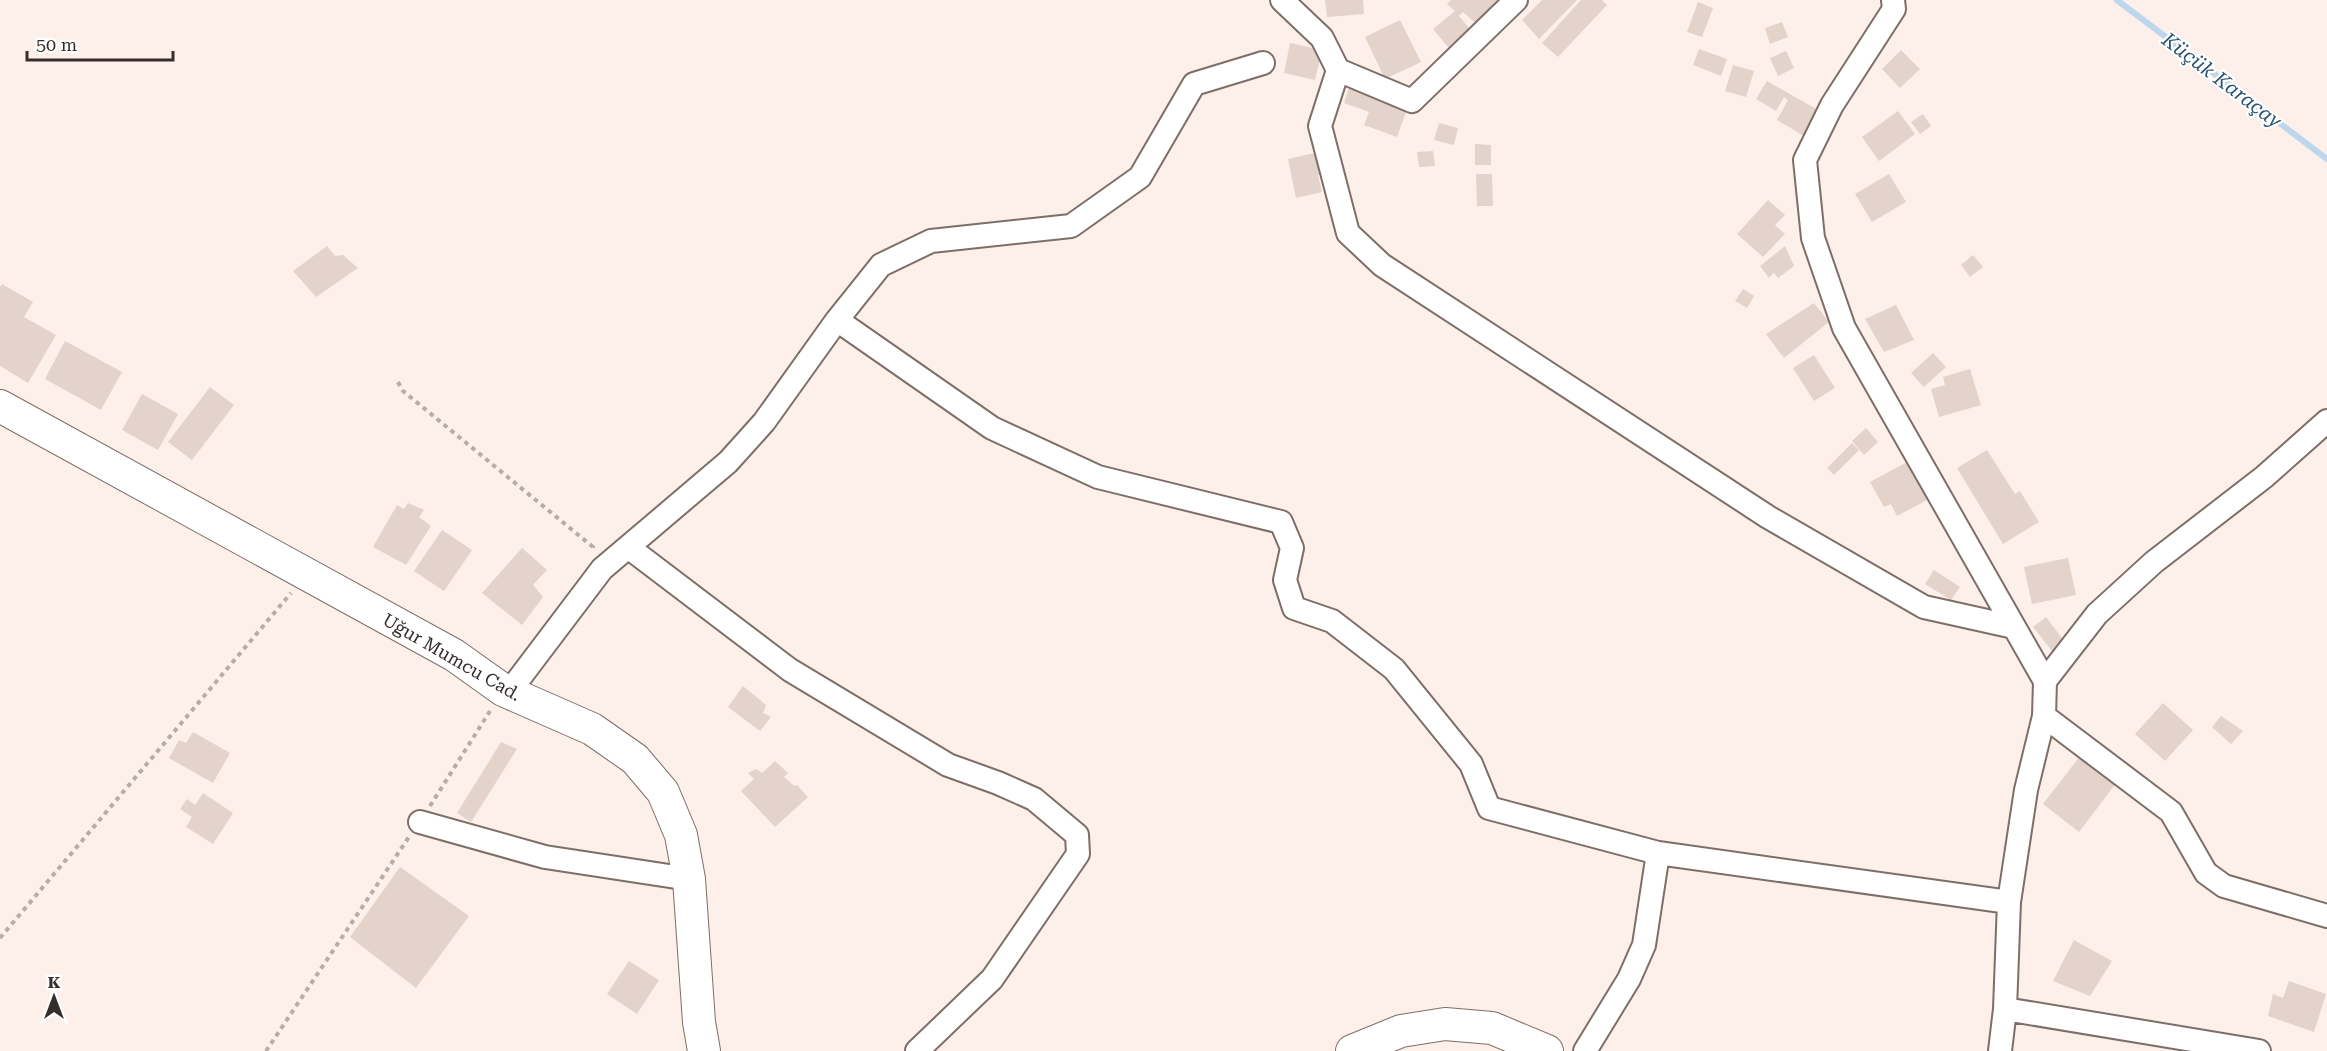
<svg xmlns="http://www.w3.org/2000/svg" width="2327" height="1051" viewBox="0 0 2327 1051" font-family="'Roboto Serif',serif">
	<rect width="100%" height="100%" fill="#fdefe9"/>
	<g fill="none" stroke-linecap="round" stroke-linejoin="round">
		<!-- stream -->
		<path stroke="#bcd6ec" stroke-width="6" d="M2117,0L2327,159"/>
	</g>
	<!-- building -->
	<path fill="#e3d3cb" d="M1325,0H1363L1364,14L1327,17Z
		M1451,0H1508L1481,28L1463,12L1459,16L1475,35L1453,53L1433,29L1455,11L1447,4Z
		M1542,0H1577L1539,39L1522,20Z
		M1581,0H1602L1607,5L1558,57L1542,43Z
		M1698,2L1713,8L1702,37L1687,32Z
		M1400,20L1421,62L1385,79L1365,37Z
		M1782,22L1788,37L1770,44L1765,28Z
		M1290,43L1322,50L1315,80L1284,73Z
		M1699,49L1727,59L1721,76L1693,65Z
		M1901,50L1920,69L1900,88L1882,69Z
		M1786,51L1794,68L1778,76L1770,58Z
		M1733,65L1754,71L1746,97L1725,91Z
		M1767,81L1818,110L1807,138L1777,120L1788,100L1784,97L1776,111L1756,99Z
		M1351,83L1409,104L1397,137L1364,125L1369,112L1344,103Z
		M1898,111L1915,134L1879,161L1862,137Z
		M1923,114L1931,126L1920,134L1911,122Z
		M1439,123L1458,128L1454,145L1434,140Z
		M1475,144L1491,145V165H1475Z
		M1433,151L1435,166L1419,167L1417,152Z
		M1319,152L1324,173L1318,175L1322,192L1296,198L1288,159Z
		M1476,174H1492L1493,206H1477Z
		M1889,174L1906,202L1872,222L1855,194Z
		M1768,200L1785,215L1775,225L1785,234L1763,257L1737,234Z
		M327,246L335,256L343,255L358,268L316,297L293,271Z
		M1785,246L1794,266L1778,278L1774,273L1769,278L1760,266Z
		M1973,255L1983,267L1970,277L1961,265Z
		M2,284L33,302L24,317L56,335L28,383L0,366V287Z
		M1743,289L1754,296L1747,308L1735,301Z
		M1814,303L1829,322L1784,358L1766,334Z
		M1896,305L1914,340L1884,352L1865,319Z
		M65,341L122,372L101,410L45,379Z
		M1933,353L1946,367L1924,387L1911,373Z
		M1814,355L1835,388L1814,401L1793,368Z
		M1970,369L1981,405L1939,417L1931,389L1945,385L1943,377Z
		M210,387L234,405L192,460L168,442Z
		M142,394L178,414L158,450L122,430Z
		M1866,428L1878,442L1864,455L1852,441Z
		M1852,443L1859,450L1834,475L1827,468Z
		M1987,450L2015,494L2020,491L2039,522L2003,544L1957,468Z
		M1909,461L1929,499L1897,516L1891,504L1884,507L1870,482Z
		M408,503L424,510L419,517L431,526L406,565L373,547L397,505L404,509Z
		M442,530L472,550L444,591L414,571Z
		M522,548L547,570L533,585L543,597L522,625L482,593Z
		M2068,558L2076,595L2032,604L2024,567Z
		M1934,570L1960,587L1951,600L1925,584Z
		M2046,617L2065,642L2052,651L2033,627Z
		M743,686L766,705L763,713L771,717L760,731L728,707Z
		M2163,703L2193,730L2165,761L2135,734Z
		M2221,716L2243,731L2231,744L2212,727Z
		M193,732L230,753L213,783L169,758L179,740L186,743Z
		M501,742L517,749L471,822L457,813Z
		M2084,751L2120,778L2079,832L2043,804Z
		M775,761L788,773L784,777L794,786L797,785L808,797L775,827L741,791L754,779L748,773L756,769L762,773Z
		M203,793L233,813L213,844L186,827L192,817L180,809L187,799L195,805Z
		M400,867L469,916L416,988L350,937Z
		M2074,940L2112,961L2090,996L2053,981Z
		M629,961L659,980L637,1014L607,994Z
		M2289,981L2326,994L2314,1032L2268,1016L2273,994L2283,998Z"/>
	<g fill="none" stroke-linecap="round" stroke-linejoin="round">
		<!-- street casing -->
		<g stroke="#7d6e68" stroke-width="26">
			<path id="street" d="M1282,0L1322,38L1338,70L1412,101L1516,0
				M1893,0L1894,9L1832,105L1805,160L1813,238L1844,328L2045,681L2044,716L2026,790L2009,902L2005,1009L2000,1051
				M1338,70L1320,126L1348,233L1382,265L1768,517L1924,607L2014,627
				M837,320L992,428L1098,477L1281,522L1292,548L1285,580L1294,608L1332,621L1394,669L1471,764L1489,808L1658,853L2009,902
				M628,547L790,670L948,765L998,783L1034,799L1077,835L1078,854L992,979L917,1051
				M2045,681L2097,614L2154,562L2264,477L2327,421
				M509,692L602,569L728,462L764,422L837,320L881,265L931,241L1071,226L1140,177L1194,84L1263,63
				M2044,716L2171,812L2206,873L2224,886L2327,916
				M420,822L545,857L689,879
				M2005,1009L2259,1051
				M1585,1051L1629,979L1644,945L1658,853"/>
		</g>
		<!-- secondary casing -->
		<g stroke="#7d6e68" stroke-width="34">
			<path id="secondary" d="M0,406L454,655L503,690L592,729L635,759L663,792L681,835L689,879L699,1022L704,1051
				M1352,1051L1401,1031L1445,1024L1492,1028L1547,1051"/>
		</g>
		<!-- path -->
		<path stroke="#b7aca7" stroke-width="4" stroke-dasharray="4.5 4.5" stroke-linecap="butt" d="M398,382L403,391L593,547L591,550
			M430,806L490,711
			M0,938L291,593
			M266,1051L409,837"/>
		<!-- street -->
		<use href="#street" stroke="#fff" stroke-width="22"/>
		<!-- secondary -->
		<use href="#secondary" stroke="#fff" stroke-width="32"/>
	</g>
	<g text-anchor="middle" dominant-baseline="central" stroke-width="4.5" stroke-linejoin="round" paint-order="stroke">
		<!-- street labels -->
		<g font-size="18" fill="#352e2c" stroke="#fff">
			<text transform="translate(452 657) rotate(30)">Uğur Mumcu Cad.</text>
		</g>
		<!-- water labels -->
		<g font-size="20" font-style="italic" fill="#295373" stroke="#fff">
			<text transform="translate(2222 80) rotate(37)">Küçük Karaçay</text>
		</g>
	</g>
	<!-- north arrow -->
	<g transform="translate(54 997)" stroke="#ffffff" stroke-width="4.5" paint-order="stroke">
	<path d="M0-4.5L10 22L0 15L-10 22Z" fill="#352e2c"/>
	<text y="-9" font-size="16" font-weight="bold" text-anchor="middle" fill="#352e2c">K</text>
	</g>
	<!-- scale -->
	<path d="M27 51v9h146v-9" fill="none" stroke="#352e2c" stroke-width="3"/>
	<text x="36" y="51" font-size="18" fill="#352e2c" stroke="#ffffff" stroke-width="4.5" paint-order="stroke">50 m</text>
</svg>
